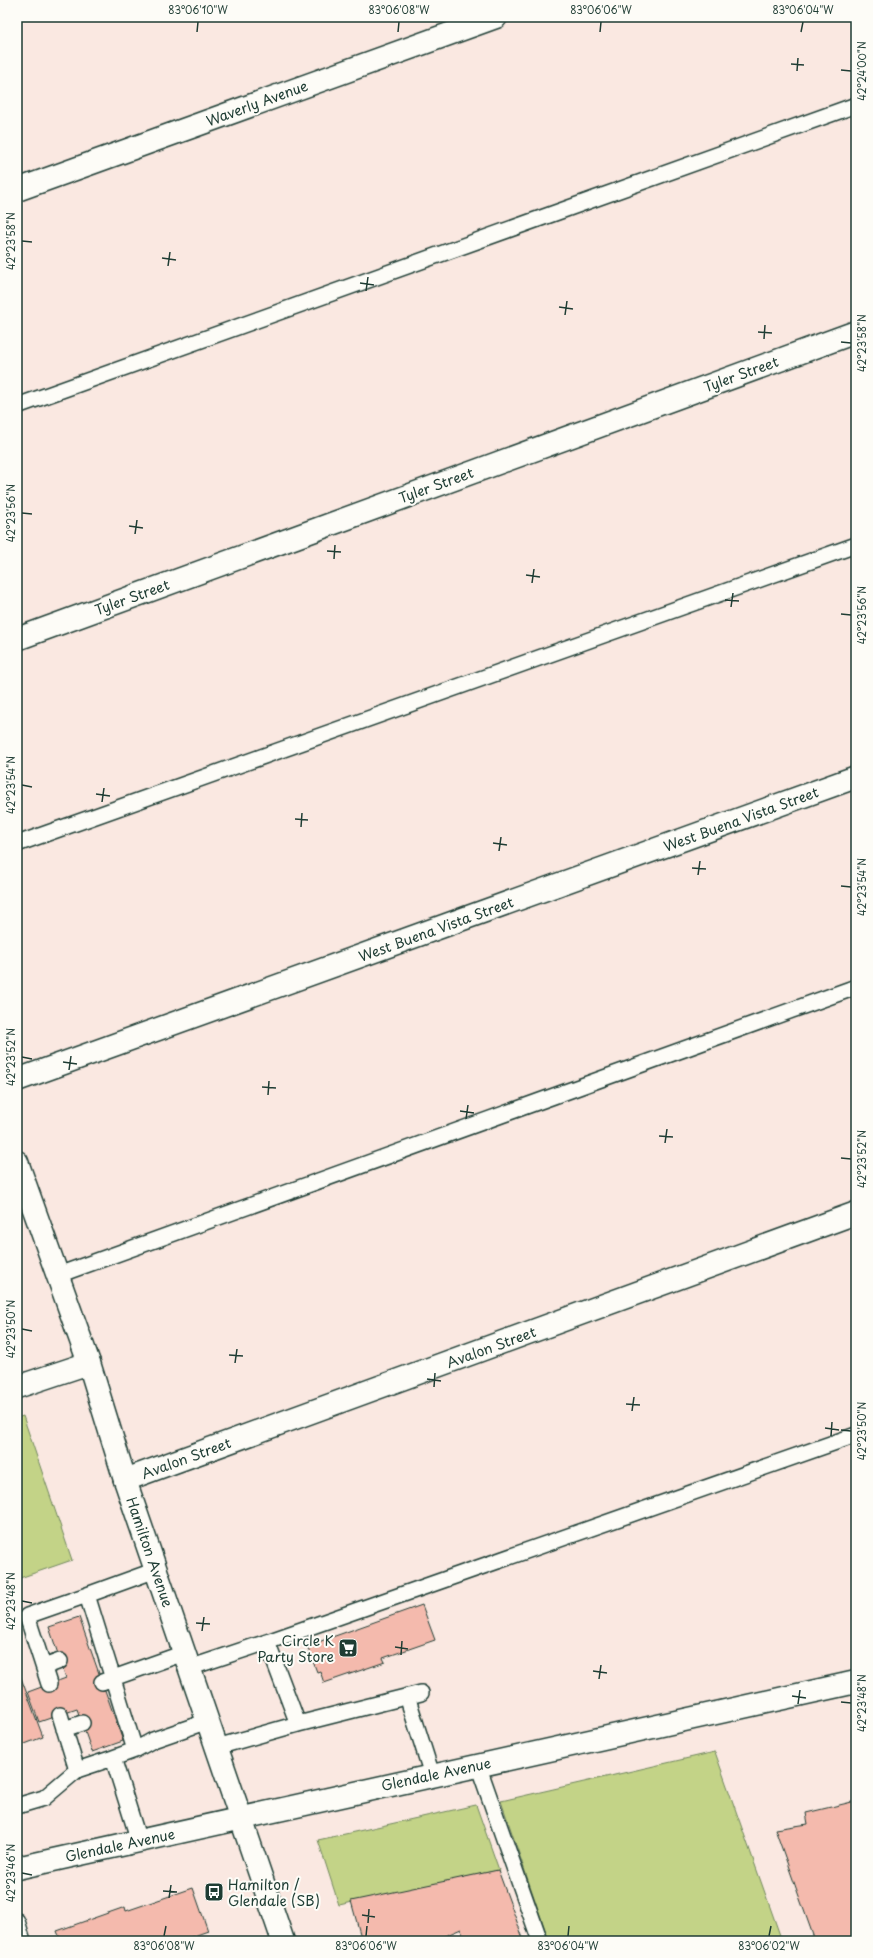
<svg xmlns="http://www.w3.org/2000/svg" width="873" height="1958" viewBox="0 0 873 1958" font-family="'Playpen Sans',sans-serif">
	<rect width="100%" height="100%" fill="#fae8e1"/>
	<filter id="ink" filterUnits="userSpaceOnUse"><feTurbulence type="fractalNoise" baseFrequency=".025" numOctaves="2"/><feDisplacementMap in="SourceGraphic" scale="8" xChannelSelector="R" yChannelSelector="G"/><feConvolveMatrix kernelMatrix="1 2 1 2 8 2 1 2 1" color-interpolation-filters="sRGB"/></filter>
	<g filter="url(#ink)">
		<!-- green -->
		<path fill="#c3d387" stroke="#71885e" d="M23,1416L72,1560L17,1579V1418Z
			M715,1752L782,1941H549L501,1801Z
			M476,1805L499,1870L339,1905L318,1840Z"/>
		<!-- building -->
		<path fill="#f4baad" stroke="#1f3d34" d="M422,1605L435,1640L383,1658L385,1662L324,1683L320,1671L317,1672L307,1646Z
			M79,1617L123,1741L92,1752L77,1709L39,1722L28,1692L66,1678L49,1627Z
			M17,1667L43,1737L17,1747Z
			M856,1801V1941H815L775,1829L808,1824L806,1813Z
			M498,1870L524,1941H466L461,1929L433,1941H362L351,1901Z
			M193,1888L208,1931L180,1941H61L57,1931L125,1907L126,1911Z"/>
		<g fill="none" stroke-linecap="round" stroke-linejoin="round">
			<!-- service casing -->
			<g stroke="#1f3d34" stroke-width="18">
				<path id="service" d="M17,406L856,105
					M17,844L856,545
					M58,1275L856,987
					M87,1595L156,1570
					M267,1642L298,1724L421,1693
					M44,1667L60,1661
					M189,1668L267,1642L856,1435
					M102,1682L184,1653
					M49,1684L27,1616L87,1595L135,1750L113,1758
					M407,1696L432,1775
					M60,1715L77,1770
					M64,1729L82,1723
					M217,1747L298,1724
					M135,1750L153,1740L208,1721
					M478,1765L540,1941
					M17,1806L44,1798L77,1770L113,1758L139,1841
					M17,1921L23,1941"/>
			</g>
			<!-- minor casing -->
			<g stroke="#1f3d34" stroke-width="25">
				<path id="minor" d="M17,190L496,17
					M17,639L856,332
					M17,1080L856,777
					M17,1387L89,1363
					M125,1480L856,1213"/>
			</g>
			<!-- tertiary casing -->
			<g stroke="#1f3d34" stroke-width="25">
				<path id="tertiary" d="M17,1868L856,1682"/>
			</g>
			<!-- secondary casing -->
			<g stroke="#1f3d34" stroke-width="25">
				<path id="secondary" d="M17,1162L89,1363L125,1480L283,1941"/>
			</g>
			<!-- service -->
			<use href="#service" stroke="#fdfcf7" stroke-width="15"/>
			<!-- minor -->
			<use href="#minor" stroke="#fdfcf7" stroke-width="22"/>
			<!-- tertiary -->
			<use href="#tertiary" stroke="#fdfcf7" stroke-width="22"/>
			<!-- secondary -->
			<use href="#secondary" stroke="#fdfcf7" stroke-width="22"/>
		</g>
	</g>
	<!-- ticks -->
	<path fill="none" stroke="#1f3d34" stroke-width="1.5" d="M197,32L198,22M398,32L399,22M600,32L601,22M801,32L803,22M791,64L804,65M841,70L851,71M797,71L798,58M22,241L32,242M162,258L176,260M168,266L170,252M360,283L374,285M366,291L368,277M559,307L573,309M565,315L567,301M758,332L772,333M764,339L765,325M841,342L851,343M22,513L32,514M129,526L143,528M135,534L137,520M327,551L341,552M334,559L335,545M526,575L540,577M532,583L534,569M725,600L739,601M731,607L733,593M841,614L851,615M22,785L32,787M96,794L110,796M102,802L104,788M295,819L308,820M301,827L302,813M493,843L507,845M499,851L501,837M692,868L706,869M698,875L700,861M841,886L851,887M22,1057L32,1059M63,1062L77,1064M69,1070L71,1056M262,1087L276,1088M268,1095L269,1081M460,1111L474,1113M466,1119L468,1105M659,1136L673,1137M665,1143L667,1129M841,1158L851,1159M22,1329L32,1331M229,1355L243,1356M235,1363L237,1349M427,1379L441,1381M434,1387L435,1373M626,1404L640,1405M632,1411L634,1397M825,1428L839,1430M841,1430L851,1431M831,1436L832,1422M22,1601L32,1603M196,1623L210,1624M202,1631L204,1617M395,1647L408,1649M401,1655L402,1641M593,1671L607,1673M599,1679L601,1665M792,1696L806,1698M841,1702L851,1703M798,1704L800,1690M22,1873L32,1875M163,1891L177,1892M169,1898L171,1885M362,1915L375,1917M368,1923L369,1909M164,1936L166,1926M366,1936L367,1926M568,1936L569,1926M769,1936L771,1926"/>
	<!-- icons -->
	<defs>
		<g id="supermarket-square" transform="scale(1)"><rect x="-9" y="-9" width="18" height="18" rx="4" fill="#1f3d34" stroke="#fdfcf7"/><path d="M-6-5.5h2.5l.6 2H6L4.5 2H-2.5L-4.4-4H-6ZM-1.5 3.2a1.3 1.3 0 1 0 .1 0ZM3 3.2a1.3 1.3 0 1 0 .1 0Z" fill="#fff"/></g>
		<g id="bus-square" transform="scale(1)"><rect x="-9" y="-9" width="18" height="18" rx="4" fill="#1f3d34" stroke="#fdfcf7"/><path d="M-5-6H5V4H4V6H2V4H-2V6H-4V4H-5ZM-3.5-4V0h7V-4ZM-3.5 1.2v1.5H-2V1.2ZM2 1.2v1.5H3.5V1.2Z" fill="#fff"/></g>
	</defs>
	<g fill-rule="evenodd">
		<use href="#supermarket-square" x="348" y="1648"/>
		<use href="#bus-square" x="214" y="1892"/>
	</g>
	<g text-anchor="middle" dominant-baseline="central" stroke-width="4" stroke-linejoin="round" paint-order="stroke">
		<!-- street labels -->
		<g font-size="14" fill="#1f3d34" stroke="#fdfcf7">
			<text transform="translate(257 103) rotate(-20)">Waverly Avenue</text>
			<text transform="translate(741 374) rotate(-20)">Tyler Street</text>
			<text transform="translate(436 485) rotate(-20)">Tyler Street</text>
			<text transform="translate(132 597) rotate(-20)">Tyler Street</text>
			<text transform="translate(741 819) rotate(-20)">West Buena Vista Street</text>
			<text transform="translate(436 929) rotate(-20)">West Buena Vista Street</text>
			<text transform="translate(491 1347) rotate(-20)">Avalon Street</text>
			<text transform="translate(186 1458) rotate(-20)">Avalon Street</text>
			<text transform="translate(150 1552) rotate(71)">Hamilton Avenue</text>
			<text transform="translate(436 1774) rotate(-12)">Glendale Avenue</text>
			<text transform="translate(120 1845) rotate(-12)">Glendale Avenue</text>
		</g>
		<!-- poi labels -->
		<g font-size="14" fill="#1f3d34" stroke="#fdfcf7" text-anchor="end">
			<text x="334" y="1640">Circle K<tspan x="334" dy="16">Party Store</tspan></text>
			<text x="228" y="1884" text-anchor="start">Hamilton /<tspan x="228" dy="16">Glendale (SB)</tspan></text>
		</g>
	</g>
	<!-- margin -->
	<rect width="873" height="1958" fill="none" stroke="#fdfcf7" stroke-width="44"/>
	<rect x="22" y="22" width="829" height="1914" fill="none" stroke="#1f3d34" stroke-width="1.5"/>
	<g font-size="10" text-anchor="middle" fill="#1f3d34">
		<text x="198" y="14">83°06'10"W</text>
		<text x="399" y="14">83°06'08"W</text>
		<text x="601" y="14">83°06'06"W</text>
		<text x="803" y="14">83°06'04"W</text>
		<text transform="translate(862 71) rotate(-90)" y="4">42°24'00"N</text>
		<text transform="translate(11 241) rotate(-90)" y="4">42°23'58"N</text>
		<text transform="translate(862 343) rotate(-90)" y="4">42°23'58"N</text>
		<text transform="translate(11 513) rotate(-90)" y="4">42°23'56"N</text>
		<text transform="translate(862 615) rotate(-90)" y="4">42°23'56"N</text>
		<text transform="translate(11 785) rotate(-90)" y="4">42°23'54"N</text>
		<text transform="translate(862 887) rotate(-90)" y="4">42°23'54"N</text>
		<text transform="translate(11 1057) rotate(-90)" y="4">42°23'52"N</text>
		<text transform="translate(862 1159) rotate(-90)" y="4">42°23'52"N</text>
		<text transform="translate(11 1329) rotate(-90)" y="4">42°23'50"N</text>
		<text transform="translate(862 1431) rotate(-90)" y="4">42°23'50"N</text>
		<text transform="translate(11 1601) rotate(-90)" y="4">42°23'48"N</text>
		<text transform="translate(862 1703) rotate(-90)" y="4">42°23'48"N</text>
		<text transform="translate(11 1873) rotate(-90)" y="4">42°23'46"N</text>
		<text x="164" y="1950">83°06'08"W</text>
		<text x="366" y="1950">83°06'06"W</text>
		<text x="568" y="1950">83°06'04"W</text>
		<text x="769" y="1950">83°06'02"W</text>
	</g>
</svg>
